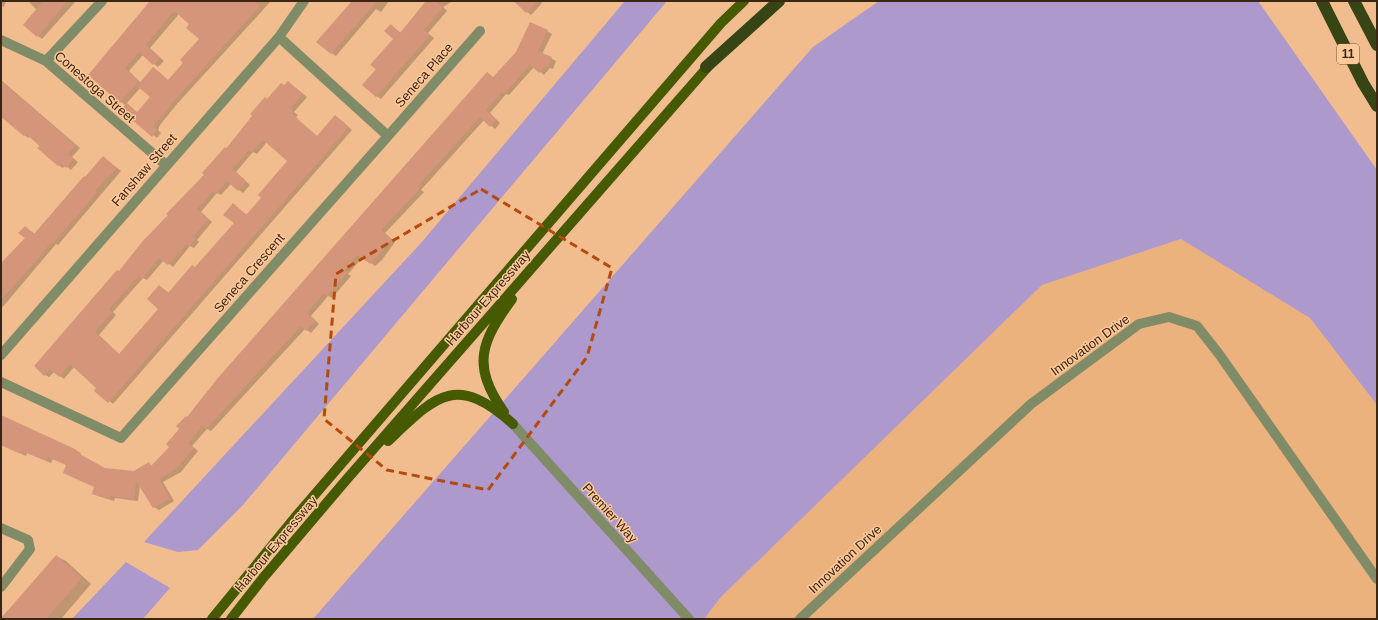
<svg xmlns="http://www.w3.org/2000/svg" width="1378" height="620" viewBox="0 0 1378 620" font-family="Helvetica,sans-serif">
	<rect width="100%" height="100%" fill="#f1bc8e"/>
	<!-- built -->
	<path fill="#ecb27e" d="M1182,239L1310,318L1377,405V619H704L721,597L1042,285Z"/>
	<!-- green -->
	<path fill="#ad99cb" d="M625,1H667L243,505L198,550L178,552L144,542L421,243Z
		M879,1H1258L1377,170V405L1310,318L1181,239L1042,285L721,597L704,619H313L813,47Z
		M126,562L170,588L143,619H72Z"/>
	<!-- shadow -->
	<path fill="#0003" fill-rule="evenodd" d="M1,1H6L4,7L1,5Z
		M28,1H76L42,39L38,36L37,10Z
		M151,1H271L177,104L160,125L158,130L161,133L157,138L134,120L132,123L128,120L126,106L89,75ZM179,14L191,24L200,39L185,63L169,81L158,71L141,83L129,71L143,55L158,67L164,61L150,48ZM141,87L151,97L138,113L126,104Z
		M354,1H389L381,12L376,9L336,56L331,53Z
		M427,1H453L443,7L447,11L428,33L434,38L381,99L376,96L395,39L391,25L401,33Z
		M513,1H540L542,3L531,15Z
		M547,31L552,34L542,54L556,61L553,69L550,68L544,75L534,67L509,95L506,94L490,113L500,123L495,129L484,120L421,190L424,192L385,233L395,242L382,260L375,266L363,257L348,274L351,276L332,298L328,296L311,316L319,324L311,333L305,329L211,431L207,429L192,446L198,451L181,472L163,482L174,501L159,510L154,507L140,485L138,501L115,498L114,501L98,496L93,494L95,487L67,465L53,459L51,463L27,453L26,456L1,445V416L77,451L81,453L80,456L105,469L134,472L149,464L153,466L170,447L188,418L487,73L494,78Z
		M1,80L80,148L72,157L78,162L71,170L65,165L63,168L58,165L30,136L29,138L24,135L1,105Z
		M288,82L307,97L294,112L298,115L296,117L301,123L318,137L339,119L352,130L113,404L96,390L98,388L74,367L64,379L54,372L49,377L45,375L35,366L170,215L267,100ZM267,142L289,161L263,198L247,215L237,207L235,223L195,268L169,293L159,286L160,309L120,355L99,335L116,315L113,312L143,278L147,280L164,260L173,267L190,246L194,248L199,242L197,240L212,222L201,212L217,193L221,195L231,184L243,193L250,185L236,172L253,152L257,154Z
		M103,157L121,171L58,245L56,244L1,309V265L26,238L25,227L35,234Z
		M56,556L66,561L91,584L61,619H1V615L3,616Z"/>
	<!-- building -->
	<path fill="#d5957b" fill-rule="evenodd" d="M43,1H68L37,37L23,25Z
		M150,1H254L260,6L173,102L156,123L154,127L157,130L152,137L130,118L127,121L118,113L127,103L137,112L150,97L137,86L153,67L168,80L183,63L180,60L199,39L186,28L189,24L174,11L146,45L160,58L153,65L139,52L125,68L139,81L120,103L88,75Z
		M352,1H377L331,54L316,42Z
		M426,1H435L443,7L424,30L430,35L376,97L362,85L376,69L370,65L393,39L384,31L391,24L400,33Z
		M514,1H538L526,13Z
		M530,22L548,30L538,51L552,57L548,67L545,66L539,73L530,65L504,94L502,92L486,110L496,120L490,127L480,117L418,186L420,189L381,230L391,239L377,257L370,264L358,255L344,271L347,273L327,296L324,293L307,313L315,321L306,331L301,326L206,429L203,426L188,443L194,448L176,469L159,479L170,499L153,508L136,481L134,499L110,496V499L92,494L94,487L63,473L66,465L48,457L47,461L22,451L21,454L1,445V415L77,450L76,452L105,468L134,471L149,462L151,466L169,447L166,444L179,429L176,426L186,416L187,417L217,379L487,72L493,77L516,52Z
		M1,81L76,145L68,154L74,159L66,168L60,163L58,166L37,148L40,146L26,134L24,136L1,117Z
		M288,81L303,94L290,109L294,112L292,114L317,136L335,115L349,127L108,403L94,391L96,388L70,364L59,377L50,369L44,376L34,366L117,270L119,271L142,242L168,215L166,214L204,175L202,173L225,147L226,149L252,116L250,114L265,97L267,99L281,83L284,85ZM263,140L287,161L258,195L261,198L246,215L233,203L223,215L234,223L195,267L192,265L168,293L159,285L147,299L158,309L119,354L95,332L112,312L109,309L138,276L142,279L159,258L168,265L186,244L189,247L195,239L193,237L208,219L197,209L213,191L216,194L227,181L238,191L246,181L232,169L249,150L252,152Z
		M103,156L117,168L95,191L97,192L83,209L53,243L51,242L37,260L1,300V263L25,238L18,233L25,226L34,234L84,176L85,177Z
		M56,555L82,578L46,619H1Z"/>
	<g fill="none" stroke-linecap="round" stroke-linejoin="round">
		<!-- minor -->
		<path stroke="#808c67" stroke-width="10" d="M1,40L46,61L166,165
			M46,61L102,1
			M388,136L480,31
			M1,355L279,37L304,1
			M1,382L121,438L388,136L279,37
			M513,424L689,619
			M1,528L28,540L30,549L1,587
			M800,619L1031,404L1139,324L1169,317L1197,326L1219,354L1377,579"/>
		<!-- major -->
		<path stroke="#465903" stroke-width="10" d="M504,412C471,365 481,342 512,299
			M388,441C435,397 455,372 513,424
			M212,619L298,514L721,23L744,1
			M231,619L263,578L347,479L712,62"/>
		<!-- highway -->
		<path stroke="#374413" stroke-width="12" d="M1322,1L1363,83L1377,106
			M1354,1L1377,45
			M706,67L779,1"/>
	</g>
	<!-- marked area -->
	<path fill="none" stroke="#b44a0e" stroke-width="3" stroke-dasharray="8 5" stroke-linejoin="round" d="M481,189L612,268L587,357L488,490L387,470L324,419L336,274Z"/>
	<g text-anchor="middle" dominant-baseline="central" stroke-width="3" stroke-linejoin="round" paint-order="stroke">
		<!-- shield labels -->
		<rect fill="#fec99a" stroke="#75573c" stroke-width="1" x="1337" y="44" width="22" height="20" rx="3"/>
		<g font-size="12" font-weight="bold" fill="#3a2613">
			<text x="1348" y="54">11</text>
		</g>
		<!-- street labels -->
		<g font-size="13" fill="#3a2613" stroke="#fec99a">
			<text transform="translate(424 75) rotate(-49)">Seneca Place</text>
			<text transform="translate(95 87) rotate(41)">Conestoga Street</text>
			<text transform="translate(144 170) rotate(-49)">Fanshaw Street</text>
			<text transform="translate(249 273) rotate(-49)">Seneca Crescent</text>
			<text transform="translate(488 298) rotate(-49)">Harbour Expressway</text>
			<text transform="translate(1090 345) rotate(-36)">Innovation Drive</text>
			<text transform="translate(610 513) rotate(48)">Premier Way</text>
			<text transform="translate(276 544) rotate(-50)">Harbour Expressway</text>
			<text transform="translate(845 559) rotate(-43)">Innovation Drive</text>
		</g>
	</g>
	<!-- border -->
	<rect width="1378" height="620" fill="none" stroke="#3a2613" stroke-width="4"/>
</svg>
